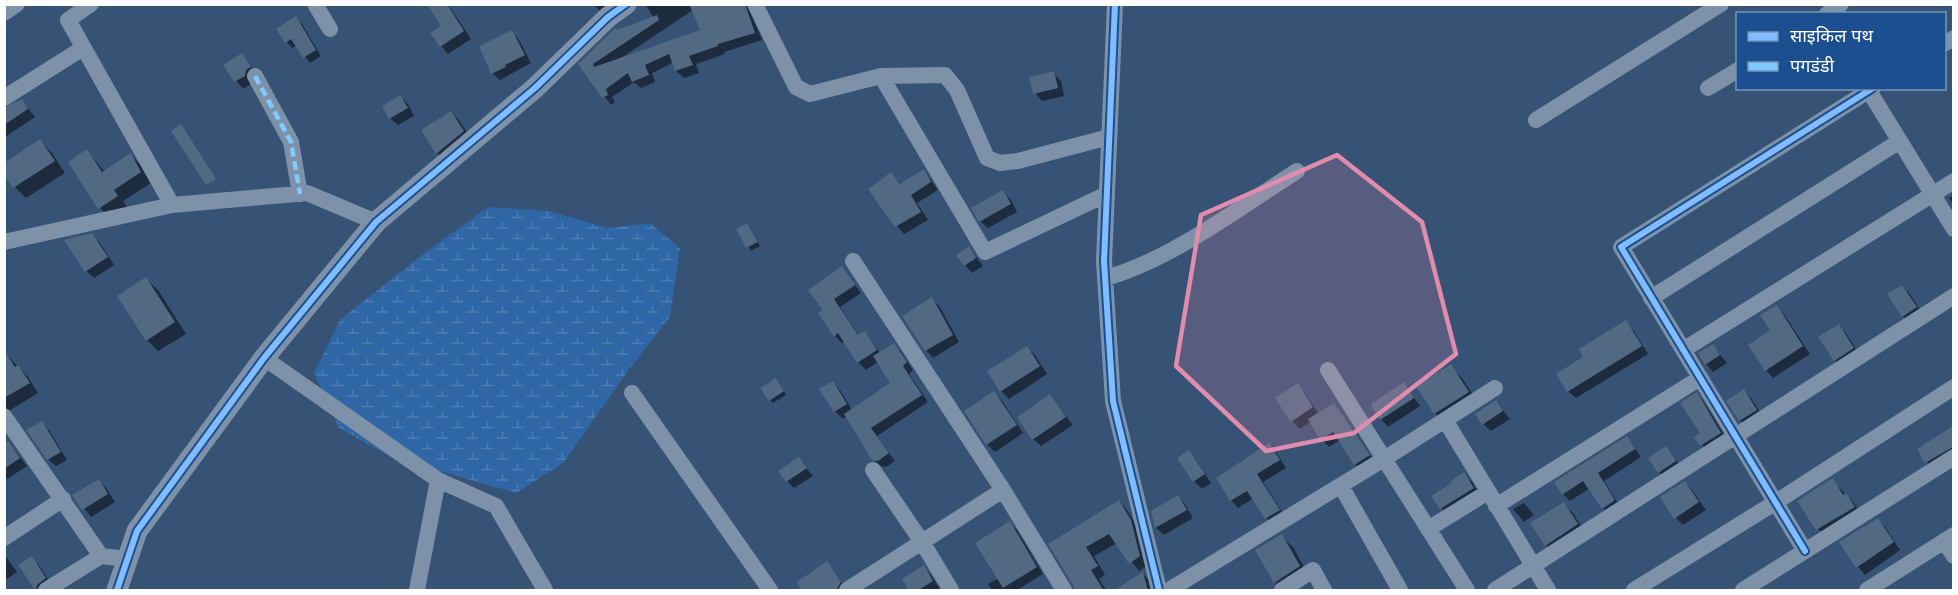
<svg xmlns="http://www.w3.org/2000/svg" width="1958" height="595" viewBox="0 0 1958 595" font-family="Quicksand,'Noto Sans Devanagari',sans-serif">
	<defs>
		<pattern id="wetland-marsh" width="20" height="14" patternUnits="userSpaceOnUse" patternTransform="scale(1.5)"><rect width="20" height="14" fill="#2f66a5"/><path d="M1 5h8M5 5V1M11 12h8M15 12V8" fill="none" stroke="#4e7db2"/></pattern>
	</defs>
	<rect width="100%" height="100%" fill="#365274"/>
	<!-- wetland -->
	<path fill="url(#wetland-marsh)" d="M488,207L549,211L607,228L650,223L680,248L670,317L630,368L563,463L516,493L391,457L339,428L314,373L340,320L422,255Z"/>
	<!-- shadow -->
	<path fill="#0007" fill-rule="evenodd" d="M429,4H451L449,6L471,39L448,54L441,46L443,26Z
		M594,4H618L602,14Z
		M645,4H747L762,40L724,52L725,54L696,64L699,73L684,78L676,71L674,62L652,73L655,82L641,88L634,82L612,97L615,102L611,105L580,65L617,32L654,18ZM693,10L702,30L621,58Z
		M296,18L302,24L321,56L310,63L297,45L292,48L287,42Z
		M512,32L519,40L531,63L500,80L492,73Z
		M242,55L257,75L252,83L243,89L225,66Z
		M1053,73L1061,81L1064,96L1042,101L1035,93Z
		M400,97L408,104L414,116L398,125L390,118Z
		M22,101L35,117L5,137L4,109Z
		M451,112L459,120L471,139L445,161L437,153L423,130Z
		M40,141L52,153L65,173L26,198L15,187Z
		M87,151L105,172L131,155L141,165L151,183L123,201L127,207L110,218L100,208Z
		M924,171L938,190L917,203L928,220L904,234L897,226L891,174L902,185Z
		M1003,192L1011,200L1017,212L988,228L980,221Z
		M1954,195V205L1949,198Z
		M750,228L760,246L751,251L738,230Z
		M92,235L100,243L114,265L94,278L86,271Z
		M969,248L983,266L972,273L965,265Z
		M842,268L861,293L840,307L859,336L865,332L880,353L894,345L901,352L913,370L909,374L928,402L877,436L895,461L886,467L881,466L873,459L847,416L843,419L835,411L821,389L833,382L840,390L852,410L892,383L879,361L866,370L858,362L845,341L842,343L835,336L825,311Z
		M146,279L158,290L186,334L158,351L147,340Z
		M1902,287L1910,294L1923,315L1910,324L1903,316Z
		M932,299L940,307L959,342L933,358L926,350Z
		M1777,307L1784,314L1810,354L1773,378L1766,370Z
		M1625,322L1633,330L1648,354L1576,398L1568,391L1585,357Z
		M1839,326L1846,333L1860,356L1842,367L1835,360Z
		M1713,346L1727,363L1713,372L1706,364Z
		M1027,348L1035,355L1047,374L1009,399L1001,391Z
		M4,352L28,377L38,393L7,412L4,411Z
		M1450,366L1462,378L1479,404L1447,425L1435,413L1418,387Z
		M779,383L786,395L773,403L770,400Z
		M1404,384L1420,406L1388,427L1381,419Z
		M1298,385L1305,393L1319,414L1334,405L1341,413L1376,464L1363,471L1355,464L1340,440L1329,447L1321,439L1311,421L1300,429L1292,421Z
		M1744,391L1751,398L1764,418L1748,428L1740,420L1728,401Z
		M994,393L1002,401L1023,433L995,452L987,444Z
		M1697,394L1704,402L1728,441L1709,453L1696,437L1702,433Z
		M1050,396L1073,425L1041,446L1033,439Z
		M1496,402L1510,419L1491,431L1483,424Z
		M41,423L49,430L67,460L56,466L48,459Z
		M1951,429L1954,431V457L1934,469L1927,462Z
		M1627,438L1641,457L1604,481L1621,508L1610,515L1603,508L1590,488L1570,501L1563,494Z
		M8,442L27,466L4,481V445Z
		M1269,445L1276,452L1286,468L1263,482L1286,518L1274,526L1266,518L1254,498L1238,508L1231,500Z
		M1666,448L1683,469L1667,480L1659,472Z
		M1189,452L1196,460L1211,483L1202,489L1194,481L1179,458Z
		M799,459L813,476L794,488L787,481Z
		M1464,474L1472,482L1481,496L1448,516L1433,497L1454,483Z
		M98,480L106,488L115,502L91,517L74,495Z
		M1832,480L1853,502L1861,514L1825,535L1818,529Z
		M1685,483L1692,490L1706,510L1683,525L1676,518Z
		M1178,497L1185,504L1193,518L1164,535L1156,528L1152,512Z
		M1119,501L1127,510L1139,530L1148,565L1139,571L1117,543L1094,556L1105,575L1099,579L1106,590H1076L1074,584L1050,544Z
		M1524,503L1534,515L1524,522L1513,509Z
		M1564,504L1572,512L1585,532L1553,552L1546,545Z
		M1877,519L1885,527L1900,550L1865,575L1858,567L1841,542Z
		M1009,523L1017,530L1043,574L1017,590H992L988,584L999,578Z
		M1281,536L1293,547L1310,578L1283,590L1275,582L1257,550Z
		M4,554L17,572L4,581Z
		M32,558L39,565L52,586L46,590H36Z
		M827,563L847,590H804Z
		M924,567L931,575L940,589L937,590H910Z
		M1144,575L1152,583L1154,590H1116Z"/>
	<!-- building -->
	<path fill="#526984" d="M427,4H447L464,31L440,47L430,33L441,26Z
		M689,4H745L755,33L718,44V46L689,56L693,65L675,71L669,54L645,65L649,75L632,82L628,73L606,89L608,95L602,98L578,64L615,28L617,30L657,15L659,20L593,64L594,67L700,30Z
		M296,16L316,50L303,58L291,39L285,43L276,29Z
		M512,30L525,55L505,65L506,67L491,74L479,46Z
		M242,53L251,67L246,70L245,76L234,82L223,65Z
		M1054,71L1058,88L1033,94L1029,77Z
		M400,95L408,108L389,119L382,106Z
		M22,99L28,109L4,125V108Z
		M451,111L464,131L436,154L421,130Z
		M181,124L216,179L206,185L171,131Z
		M40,139L55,161L13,188L4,174V163Z
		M87,149L102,172L131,153L141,172L114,190L118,196L98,209L68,162Z
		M924,169L931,182L911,195L921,212L895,227L868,189L891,172L900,184Z
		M1003,190L1011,204L979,222L971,208Z
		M747,223L758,242L746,248L736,229Z
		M92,233L108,257L85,272L64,240Z
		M969,246L976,258L964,266L956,255Z
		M842,266L855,285L834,299L858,335L865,331L877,350L857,363L838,333L834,337L818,313L823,310L808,290Z
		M146,277L175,322L146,341L117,296Z
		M1902,285L1917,307L1902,317L1887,294Z
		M932,297L953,335L925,351L902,316Z
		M1777,305L1803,346L1765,371L1748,345L1770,330L1760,315Z
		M1626,320L1642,346L1567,392L1556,374L1583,357L1579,349Z
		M1839,324L1854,348L1834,361L1818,337Z
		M894,343L907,362L903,366L922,395L871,428L889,453L878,461L872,460L844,414L890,383L873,356Z
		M1713,344L1720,355L1705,365L1698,353Z
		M1027,346L1040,366L1000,392L987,371Z
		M4,350L15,367L18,365L30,383L4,398Z
		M1451,364L1469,392L1434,414L1416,386Z
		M776,378L784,391L769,401L760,388Z
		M833,381L847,404L834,412L819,389Z
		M1404,382L1414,398L1380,420L1372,408V403Z
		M1298,383L1313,407L1291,422L1275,398Z
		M1744,389L1757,410L1739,421L1726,401Z
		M994,391L1017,425L986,445L964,411Z
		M1697,392L1721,433L1700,446L1694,437L1700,433L1680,403Z
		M1050,394L1066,417L1032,440L1017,417Z
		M1496,400L1503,411L1482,425L1475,414Z
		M1334,403L1370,455L1354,465L1333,432L1320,440L1308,419Z
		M42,421L61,452L47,460L26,430Z
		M1953,426V447L1925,463L1917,449Z
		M1627,436L1635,449L1598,473L1615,500L1602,509L1583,481L1562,495L1554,482Z
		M8,441L20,458L4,469V443Z
		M1269,443L1280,460L1257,474L1280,510L1265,519L1247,491L1230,501L1216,478Z
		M1666,446L1676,461L1658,473L1648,458Z
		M1189,450L1205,474L1193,482L1177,458Z
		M799,457L807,468L786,482L778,471Z
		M1464,472L1474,488L1440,509L1431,496L1452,483L1451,481Z
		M1833,478L1843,495L1846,493L1855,507L1816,530L1797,501Z
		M99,479L108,494L82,510L72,495Z
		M1685,481L1699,502L1674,519L1660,497Z
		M1178,495L1187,510L1155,528L1151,511Z
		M1119,500L1131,520L1140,556L1129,564L1109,534L1086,547L1098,566L1091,570L1104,591H1074L1073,585L1048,544Z
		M1564,502L1578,524L1545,546L1530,523Z
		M1878,518L1894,542L1856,568L1839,542Z
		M1010,521L1037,567L1003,588L975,543Z
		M1282,534L1300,566L1274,583L1255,550Z
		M32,556L46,578L37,585L36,591L18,565Z
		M827,561L841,582L837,589L834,591H802L797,582Z
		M924,565L933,581L917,591H909L902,579Z
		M1143,572L1148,591H1113Z"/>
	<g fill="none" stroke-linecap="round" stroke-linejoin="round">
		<!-- minor -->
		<path stroke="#7d92a8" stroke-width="16" d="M91,4L68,20L172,205
			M315,4L330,29
			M755,4L796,87L810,94L881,76L945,75L957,90L987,158L1000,163L1018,161L1109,137
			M1115,4L1104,261L1113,401L1159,590
			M4,13L17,4
			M1827,14L1841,4
			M1944,44L1954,38
			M255,76L291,142L300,194
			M881,76L985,252L1107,194
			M1708,88L1738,70
			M1869,91L1954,229
			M4,98L83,48
			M1536,120L1721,4
			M4,242L172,205L307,193L376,222
			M853,261L1003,490L1064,590
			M1106,278C1172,259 1239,208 1297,171
			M1651,298L1900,141
			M1683,350L1954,181
			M264,358L438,480L496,506L545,590
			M1328,370L1467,590
			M632,393L770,590
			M4,416L101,556L127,559
			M1445,420L1548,590
			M873,470L922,542L951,590
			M1341,486L1400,590
			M1496,506L1700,378
			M1428,529L1488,492
			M4,538L63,499
			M1944,541L1954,556
			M1805,551L1621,247L1873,88
			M46,590L101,556
			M417,590L438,480
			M847,590L1003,490
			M1169,590L1384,459L1495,388
			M1282,590L1313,570L1324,590
			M1495,590L1954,296
			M1634,590L1776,502L1954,387
			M1743,590L1954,457
			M1867,590L1954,535"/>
		<!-- tertiary -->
		<path stroke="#7d92a8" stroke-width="21" d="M117,590L137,531L264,358L376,222L535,88L608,17L626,4"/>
		<!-- quiet -->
		<path stroke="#80caff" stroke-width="4.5" stroke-dasharray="9 4.5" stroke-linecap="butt" d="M255,76L291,142L300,194"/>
		<!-- cycleway casing -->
		<g stroke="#1b4f8f" stroke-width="10">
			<path id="cycleway" d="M1115,4L1104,261L1113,401L1159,590
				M1805,551L1621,247L1873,88
				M117,590L137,531L264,358L376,222L535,88L608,17L626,4"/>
		</g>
		<!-- cycleway -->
		<use href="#cycleway" stroke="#80bcff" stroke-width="6"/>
	</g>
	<!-- marked area -->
	<path fill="#e08cad" fill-opacity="0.2" stroke="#e08cad" stroke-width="4.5" stroke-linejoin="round" d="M1337,155L1422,222L1456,354L1354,433L1266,451L1176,366L1201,215Z"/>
	<!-- border -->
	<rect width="1958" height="595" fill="none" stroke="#ffffff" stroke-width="12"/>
	<!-- legend -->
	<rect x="1736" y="12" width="210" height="78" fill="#1b4f8f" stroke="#7695bc" stroke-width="1.5"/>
	<rect x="1748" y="32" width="30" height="9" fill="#80bcff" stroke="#7695bc" stroke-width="1.5"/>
	<text x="1790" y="42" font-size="18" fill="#ffffff">साइकिल पथ</text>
	<rect x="1748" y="62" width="30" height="9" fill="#80caff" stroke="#7695bc" stroke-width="1.5"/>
	<text x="1790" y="72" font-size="18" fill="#ffffff">पगडंडी</text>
</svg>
